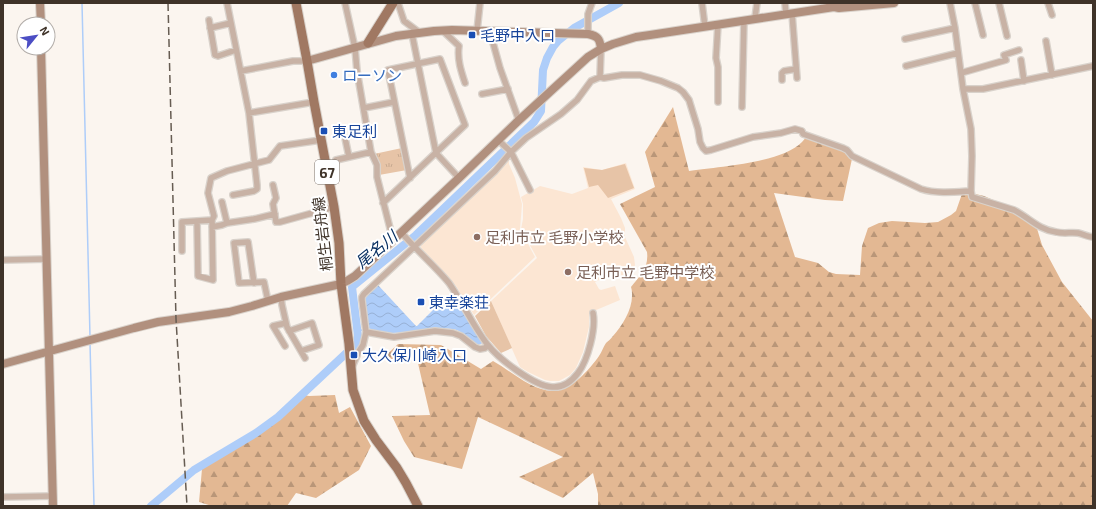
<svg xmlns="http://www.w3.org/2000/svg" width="1096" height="509" viewBox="0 0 1096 509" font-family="'Exo 2','Noto Sans JP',sans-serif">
	<defs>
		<pattern id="forest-firs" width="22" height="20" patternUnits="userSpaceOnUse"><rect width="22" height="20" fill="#e3b893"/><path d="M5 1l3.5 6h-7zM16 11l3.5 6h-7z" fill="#b99678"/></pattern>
		<pattern id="park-tufts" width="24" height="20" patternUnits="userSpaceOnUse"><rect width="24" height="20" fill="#e7c4a7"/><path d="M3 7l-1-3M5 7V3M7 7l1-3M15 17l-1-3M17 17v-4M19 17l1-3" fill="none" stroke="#c7a990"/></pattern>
		<pattern id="water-waves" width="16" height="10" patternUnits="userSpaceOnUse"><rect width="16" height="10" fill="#aecdf9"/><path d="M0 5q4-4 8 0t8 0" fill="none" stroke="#97b0d5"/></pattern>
	</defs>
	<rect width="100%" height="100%" fill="#fbf5ef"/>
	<!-- built -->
	<path fill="#fce6d3" d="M509,159V164L515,178L522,204L520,229L535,257L474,315L456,286L421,248V245L504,165Z
		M626,163L635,189L611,199L621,218L625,228V237L634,257L635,265L632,273L622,279L617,270L613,271V273L595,282L599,289L601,290L615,286L620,300L589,313V327L583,352L576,368L570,375L559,381H550L545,380L528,372L520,367L491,301L537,258L521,229L523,219V204L521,197L540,186L572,194L588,188L583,167L602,170Z"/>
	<!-- grass -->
	<path fill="#e7c4a7" d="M625,164L634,188L608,198L598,185L589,187L584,168L602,170Z
		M491,301L512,348L501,353L486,336L475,316Z"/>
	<!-- forest -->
	<path fill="url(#forest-firs)" d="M673,107L689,171C717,167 782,163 802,142C804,140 806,137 808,135L853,154L843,201L825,200L774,193L795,257L818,263L829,272L836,274L860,275L862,246L868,228L879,223L892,221L925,223L938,222L951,215L956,211L963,191L984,196L1005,205L1035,222L1042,245L1062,282L1093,321V506H598V494L593,473L563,498L519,477L563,457L478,417L462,469L414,457L404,441L392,416L430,415L417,359H382L398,344L441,345L481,369L493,361C511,371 531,390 552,391C570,392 589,370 599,356C602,352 603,347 606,343C608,341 611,339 613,336C622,326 632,310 632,296C632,293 632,290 631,287C640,276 649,268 647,252L620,204L655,187L645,152Z
		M304,395L309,396L335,395L339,413L350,407L371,446L359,470L316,498L296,493L287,506H212L199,502L202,469L266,428L279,418Z"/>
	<!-- park -->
	<path fill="url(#park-tufts)" d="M402,148L407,170L379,175L374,154Z"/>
	<!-- water -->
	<path fill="url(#water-waves)" d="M378,285L416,326H417L446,297L448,299L452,295L482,343L481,344L478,345C469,341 463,330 452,329C432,326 412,333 392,333C384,333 375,330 367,328L365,298Z"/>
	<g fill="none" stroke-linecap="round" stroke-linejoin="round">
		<!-- stream -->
		<path stroke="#aecdf9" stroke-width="1.5" d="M82,3L90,337
			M357,331L362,330
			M90,343L94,506"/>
		<!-- river -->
		<path stroke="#aecdf9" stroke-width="8" d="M151,506L194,470L256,433L278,417L356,344L358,336L352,287L416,235L534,122L541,111L543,70L547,58L553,47L558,41L574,28L619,3"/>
		<!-- street casing -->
		<g stroke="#d9d2cb" stroke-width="8">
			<path id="street" d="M227,3L249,113L257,185V189L254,191L233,195
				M345,3L355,48L357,71L371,152L377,165V177L393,240
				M398,3L404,21L420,33
				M702,3L705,27
				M785,3L786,14
				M950,3L955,28L963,89L971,129L972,156L971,191L972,197L1014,210C1028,217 1039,230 1056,232C1063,234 1071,232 1078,233C1083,234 1088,237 1093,237
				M975,3L983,35
				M999,3L1007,36
				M1048,3L1052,15
				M792,13L797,78
				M755,18L757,3
				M209,20L215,55L218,56L236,50
				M210,28L231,23
				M443,31L459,46C457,59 461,71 465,83
				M477,31L480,3
				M490,32L500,68L518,118L517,122
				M412,34L436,153L459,178
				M588,34V14L592,3
				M905,39L955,28
				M1046,41L1052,75
				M1021,60L1024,81
				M906,66L958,53
				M241,71L293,61H307
				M961,73L1006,60L1004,55L1019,50
				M600,77L601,49
				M782,80V73L784,71L796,69
				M963,89H983L1093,66
				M482,94L508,89
				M718,102V67L716,58L718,24
				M742,107L744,20
				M364,108L394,102
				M249,113L314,102
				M345,138L349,157
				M498,140L511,152L530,190
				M336,160L371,152
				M273,185L276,198L273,204L276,222H280L334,207
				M222,202L227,223
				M383,203L465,125L440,59L388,70L410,178
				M212,220L197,221L198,276L213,280L212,220L214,216L208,193L211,178L227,171L269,160L280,146L321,140
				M212,227L222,225L227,223L254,219L275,214
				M401,232C416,250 434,265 449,283C463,303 473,326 488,345C499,359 534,386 552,387C563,388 572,381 578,373C588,360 596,329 593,313
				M182,251V222L197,221
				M3,260L47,259
				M254,283L248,242L234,243L239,283L264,282L268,301
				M281,297L282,305L287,327L305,358
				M289,331L312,323L319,345L301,351
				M366,332L394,337L435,331L453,333L461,336L475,347L480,349L485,348L488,345
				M285,346L273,326L286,323
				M353,365L358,353L363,345L366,332L362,300V297L364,294L495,171L511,152L526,138L561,114L577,100L591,81L600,77L604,78L622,75H640L661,81L678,88L683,92L689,100L698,129L700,142L703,148L706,151L711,150L753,137L781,133L795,129L802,131L803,134L843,148L847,150L852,156L921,189C937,194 955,192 971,191
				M3,497L53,496"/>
		</g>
		<!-- secondary casing -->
		<g stroke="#d9d2cb" stroke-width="10">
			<path id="secondary" d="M40,3L41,24
				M41,48L53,506
				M307,61L396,36L434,31L452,30L588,34C598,36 600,39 601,49
				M3,364L134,328L158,322L229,312L252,306L281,297L341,284L347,281L355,276L459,178L517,122L588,57L601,49L613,44L636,37L650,35L834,7L839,8L894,3"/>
		</g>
		<!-- primary casing -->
		<g stroke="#d9d2cb" stroke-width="11">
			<path id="primary" d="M296,3L307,61L314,102L334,207L339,243L341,284L349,344L353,390L364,421L376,440L397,468L406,483L418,506
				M368,43L393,3"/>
		</g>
		<!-- street -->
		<use href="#street" stroke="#c8b2a5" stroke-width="5.5"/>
		<!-- secondary -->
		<use href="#secondary" stroke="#b1907e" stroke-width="8"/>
		<!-- primary -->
		<use href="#primary" stroke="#a07862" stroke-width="9"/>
		<!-- rail -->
		<path stroke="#665c52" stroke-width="1.5" stroke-dasharray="8 4" stroke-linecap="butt" d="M168,3L176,319L187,506"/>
	</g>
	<!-- markers -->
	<g fill="#1a4fb4" stroke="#fff" stroke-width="1.5">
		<rect x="468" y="31" width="8" height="8" rx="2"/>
		<rect x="320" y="127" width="8" height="8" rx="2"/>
		<rect x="417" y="298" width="8" height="8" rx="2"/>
		<rect x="350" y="351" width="8" height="8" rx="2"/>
	</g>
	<circle fill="#3f7fe0" stroke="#fff" stroke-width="1.5" cx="334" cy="75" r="4"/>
	<g fill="#8d6e63" stroke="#fff" stroke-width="1.5">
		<circle cx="477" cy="237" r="4"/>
		<circle cx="568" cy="272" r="4"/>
	</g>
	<g text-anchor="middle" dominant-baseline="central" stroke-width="4" stroke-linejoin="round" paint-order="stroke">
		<!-- shield labels -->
		<rect fill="#fff" stroke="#797069" stroke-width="1" x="315" y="160" width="24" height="24" rx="3"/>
		<g font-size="14" font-weight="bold" fill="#3f3329">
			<text x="327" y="172">67</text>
		</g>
		<!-- transit labels -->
		<g font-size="15" fill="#164399" stroke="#fff" text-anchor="start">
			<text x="480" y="35">毛野中入口</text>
			<text x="332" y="131">東足利</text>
			<text x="429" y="302">東幸楽荘</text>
			<text x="362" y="355">大久保川崎入口</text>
		</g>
		<!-- shop labels -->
		<g font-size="15" fill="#366cbe" stroke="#fff" text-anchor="start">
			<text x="342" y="75">ローソン</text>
		</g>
		<!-- street labels -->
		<g font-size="15" fill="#3f3329" stroke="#fff">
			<text transform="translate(322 234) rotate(-97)">桐生岩舟線</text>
		</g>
		<!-- education labels -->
		<g font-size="15" fill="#785e54" stroke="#fff" text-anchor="start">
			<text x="485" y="237">足利市立 毛野小学校</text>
			<text x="576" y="272">足利市立 毛野中学校</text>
		</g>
		<!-- water labels -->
		<g font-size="16" font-style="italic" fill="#062e61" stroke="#fff">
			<text transform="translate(376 249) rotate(-39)">尾名川</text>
		</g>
	</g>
	<!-- border -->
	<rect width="1096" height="509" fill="none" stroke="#3f3329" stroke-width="8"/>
	<!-- north arrow -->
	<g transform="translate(36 36) rotate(60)"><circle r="19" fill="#ffffff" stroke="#b2ada9"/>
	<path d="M0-3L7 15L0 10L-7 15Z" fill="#4c4ec4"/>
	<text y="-6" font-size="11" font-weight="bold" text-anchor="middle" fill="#3f3329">N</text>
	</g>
</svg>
